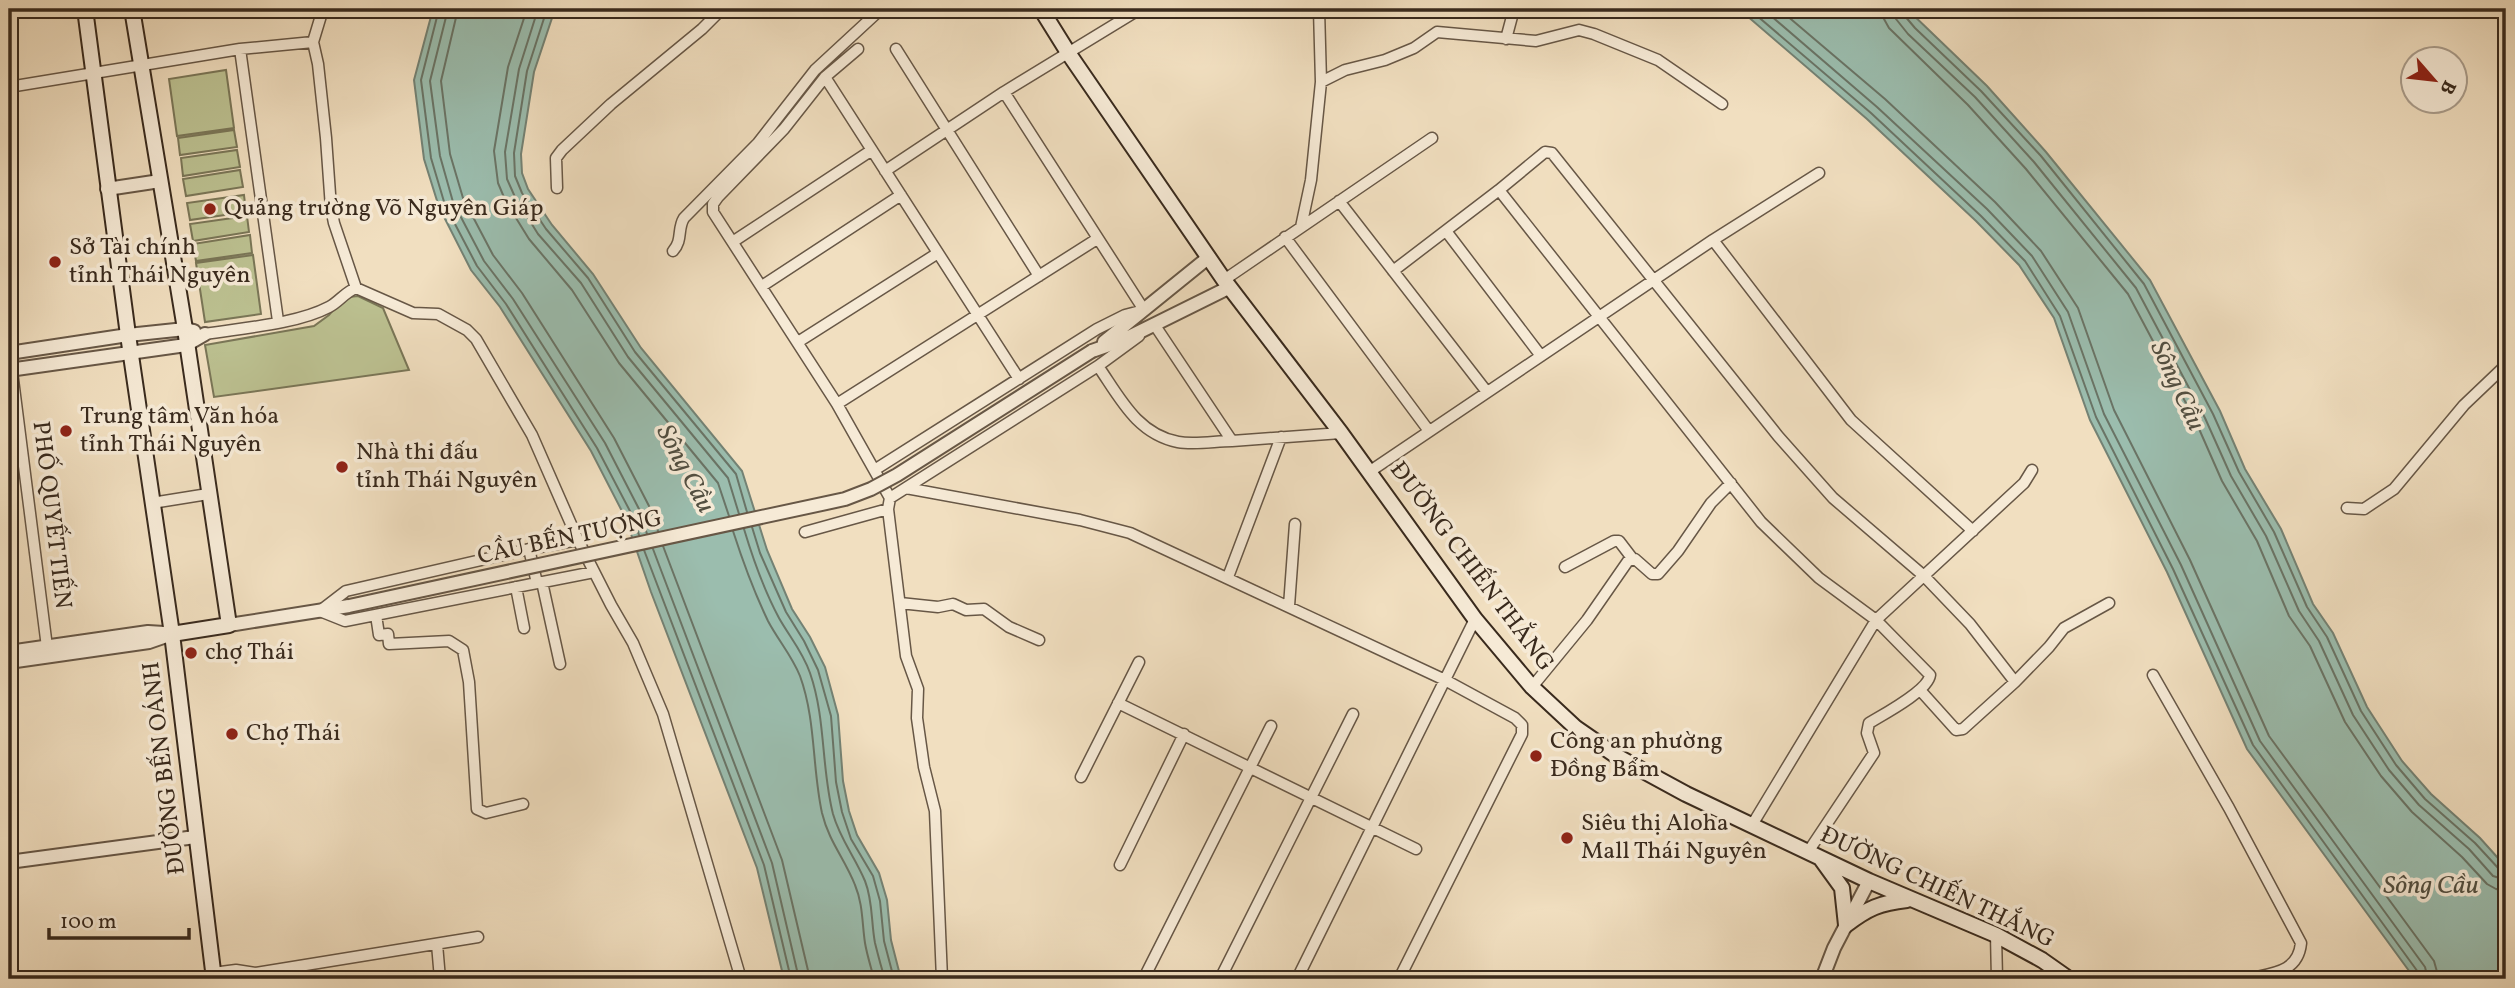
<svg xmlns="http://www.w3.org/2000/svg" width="2515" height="988" viewBox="0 0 2515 988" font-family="Vollkorn,serif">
	<rect width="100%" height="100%" fill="#f1dfc0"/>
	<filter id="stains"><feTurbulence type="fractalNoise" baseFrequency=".00286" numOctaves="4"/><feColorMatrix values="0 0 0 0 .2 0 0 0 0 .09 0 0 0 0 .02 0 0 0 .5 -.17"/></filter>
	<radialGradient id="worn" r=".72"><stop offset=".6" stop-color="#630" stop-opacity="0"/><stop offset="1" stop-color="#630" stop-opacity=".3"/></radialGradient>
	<!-- green -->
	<path fill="#bcc191" stroke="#7a7657" stroke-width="2" d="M226,70L234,128L177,136L169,79Z
		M234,130L237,147L180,155L178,138Z
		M237,150L240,167L183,176L181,158Z
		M240,170L243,187L186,196L183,179Z
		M244,195L246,212L190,220L187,203Z
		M247,216L249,232L193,241L190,224Z
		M250,235L252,253L196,261L193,244Z
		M253,255L261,314L205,322L196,263Z
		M358,296L383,308L409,370L214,397L205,345L314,326L329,315L340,302L349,297Z"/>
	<!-- water -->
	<path fill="#9bbdae" stroke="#748274" stroke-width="2" d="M433,9H555L534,72L521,154L522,173L528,189L552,225L593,274L641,348L742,471L767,550L792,609L810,637L825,667L838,715L843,781L849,811L857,835L879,873L887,900L891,940L901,979H784L757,868L651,592L625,517L591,451L500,307L471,270L439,207L424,159L414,80Z
		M1739,9H1907L1987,86L2046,152L2150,280L2220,411L2245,469L2281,529L2313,604L2333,633L2367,707L2402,761L2431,794L2480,838L2506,867V979H2415L2247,749L2167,572L2090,420L2054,318L2019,265L1976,221L1867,119Z"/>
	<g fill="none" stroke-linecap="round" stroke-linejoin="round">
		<!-- shore -->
		<path stroke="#6a7466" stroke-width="2" d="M439,9L421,80L431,158L445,205L477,266L506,304L597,448L631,513L639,535
			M448,9L430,81L440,156L453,202L484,261L513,299L605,443L639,509L647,534
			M458,9L441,81L450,154L463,198L493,255L522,293L614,438L649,506L658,531
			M527,9L508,67L494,151L498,183L506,202L529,239L572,290L619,363L718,483L729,516
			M538,9L519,69L505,152L507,179L515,197L538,234L581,283L628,357L728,478L739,514
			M547,9L527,71L514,153L515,176L522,193L546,229L588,278L635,352L736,474L747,512
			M1749,9L1871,113L1981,216L2025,261L2060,316L2096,417L2173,569L2253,745L2418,972L2420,979
			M1763,9L1877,107L1987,209L2032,256L2068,312L2104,414L2181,565L2260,741L2425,967L2428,979
			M1779,9L1885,99L1995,202L2041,251L2078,308L2114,410L2190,560L2269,736L2434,961L2439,979
			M1883,9L1884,19L1889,28L1968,105L2026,169L2128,294L2196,422L2222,481L2257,541L2289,616L2310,646L2345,722L2381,776L2412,812L2462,857L2487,884L2496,889L2506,891
			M1894,9L1896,19L1908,34L1975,97L2034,162L2136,288L2205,418L2231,476L2266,536L2299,611L2319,641L2353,715L2389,770L2419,805L2469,849L2493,876L2506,880
			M1902,9L1904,15L1915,28L1981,91L2041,156L2144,284L2213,414L2239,472L2274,532L2307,607L2327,637L2361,711L2396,765L2425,799L2475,843L2499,869L2506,871
			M752,527L760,553L786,612L804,641L818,670L831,716L836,782L842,812L851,839L873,876L880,901L884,941L894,979
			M744,529C753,559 764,590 779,618C789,636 803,652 810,673C826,719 821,767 833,814C840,839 855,857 865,881C873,901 871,922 875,943C878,955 881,967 885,979
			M733,531C743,562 754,592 768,621C778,640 792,656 800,676C816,720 812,767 822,813C829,842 845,859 855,885C863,904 862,923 865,943C867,955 871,967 874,979
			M663,546L782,860L810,979
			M653,549L772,863L799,979
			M644,550L764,865L791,979"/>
		<!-- minor casing -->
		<g stroke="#675746" stroke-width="13">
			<path id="minor" d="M1506,39L1514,9
				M313,42L318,64L326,138L331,208L334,223L356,288
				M240,49L278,321
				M858,49L825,77L784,129L718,197L713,204V212L837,404L890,498L888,509L906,656L918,689L917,718L924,767L935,811L942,979
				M896,49L1039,276
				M825,77L1019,379
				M1321,82L1345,70L1385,60L1414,48L1437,32L1536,41L1579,30L1594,34L1658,60L1722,104
				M9,87L240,49L313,42L323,9
				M885,171L1004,92L1140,9
				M557,188L556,158L562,150L611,104L702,29L722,9
				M1499,190L1761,522L1819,578L1876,620L1930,675C1928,691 1884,714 1869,723L1867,733L1874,753L1808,852
				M1339,201L1487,392
				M1301,227L1311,180L1321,82L1319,9
				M1446,231L1541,356
				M1285,237L1429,431
				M1713,240L1851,420L1973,531
				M734,241L872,150
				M673,251C683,240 677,229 684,218L758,143L815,70L881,9
				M1393,271L1499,190L1545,152L1552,153L1778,436L1833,498L1924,576L1970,624L2015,682
				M1224,280L1432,138
				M762,286L901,195
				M1151,327L1154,324L1232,441L1341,433
				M205,334C242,328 297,324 329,307C339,302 345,292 356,288L413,313L438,314L467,330L476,339L532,435L578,540L611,605L633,643L663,714L741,979
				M798,342L938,253
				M9,348L47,647
				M1098,366C1120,398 1137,434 1178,442C1195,445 1216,441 1232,441
				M837,404L1097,239
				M876,469L1097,329L1125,315L1144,310L1004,92
				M1369,472L1713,240L1819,173
				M906,488L1080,520L1130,533L1445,680L1515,718L1522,725V734L1399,979
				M890,498L1098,366L1139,336
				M152,503L208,494
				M2347,508L2364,509L2394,489L2464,405L2506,365
				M805,532L888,509
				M529,549L537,583L345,621L320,611L346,591Z
				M529,549L578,540
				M1565,567L1614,541H1619L1632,558
				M1228,577L1281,437
				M542,582L560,664
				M538,583L594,572
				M516,587L524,628
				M900,603L938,607L953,604L966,610L984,609L1009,627L1039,640
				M1289,606L1295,524
				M376,615L379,635L388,634L389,644L449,641L463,650L469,682L477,809L486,813L523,804
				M2153,675L2229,808L2301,943C2298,973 2272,973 2247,979
				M1532,687L1587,620L1628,561L1635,559L1652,574H1658L1678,551L1711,503L1731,483
				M1920,690L1956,730L1963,729L2015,682L2049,647L2064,628L2109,603
				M1118,703L1416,849
				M1081,777L1139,662
				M1752,825L1876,620L2024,483L2032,470
				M1120,865L1184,734
				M1996,935L1997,979
				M437,944L440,979
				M213,973L236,970L256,973L478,937
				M1147,979L1146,974L1271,726
				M1220,979L1353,714
				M1297,979L1475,619"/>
		</g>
		<!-- tertiary casing -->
		<g stroke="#675746" stroke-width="16">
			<path id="tertiary" d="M107,189L160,181
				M1104,342L1209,257
				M1092,351L1123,340L1230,287
				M9,353L128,335L185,329L194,331
				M9,370L186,345L205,334
				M229,625L349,606
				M9,652L148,632L164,633
				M9,662L149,642L172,634
				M9,862L195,837
				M1822,979L1834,948L1869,881"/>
		</g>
		<!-- secondary casing -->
		<g stroke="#392a1d" stroke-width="18">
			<path id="secondary" d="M85,9L128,335L172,634L214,979
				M132,9L185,329L229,625L172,634
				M1041,9L1069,54L1224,280L1341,433L1475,619L1532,687L1576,728L1618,757L1686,794L1869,881L1996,935L2042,960L2069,979
				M1821,859L1842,888L1846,925
				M1846,925C1868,908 1880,903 1907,900"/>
		</g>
		<!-- minor -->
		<use href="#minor" stroke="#f6ead6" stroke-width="10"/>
		<!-- tertiary -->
		<use href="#tertiary" stroke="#f6ead6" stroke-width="12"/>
		<!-- secondary -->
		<use href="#secondary" stroke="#f6ead6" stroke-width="14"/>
		<!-- tertiary-bridge casing -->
		<g stroke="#675746" stroke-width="16" stroke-linecap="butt">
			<path id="tertiary-bridge" d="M349,606L845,499L871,489L897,475L1092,351"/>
		</g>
		<!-- tertiary-bridge -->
		<use href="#tertiary-bridge" stroke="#f6ead6" stroke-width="12"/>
	</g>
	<!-- markers -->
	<g fill="#8f2418" stroke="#f6ead6" stroke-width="2.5">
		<circle cx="210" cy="209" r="7"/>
		<circle cx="55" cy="262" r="7"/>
		<circle cx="66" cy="431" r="7"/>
		<circle cx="342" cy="467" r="7"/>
		<circle cx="191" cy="653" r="7"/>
		<circle cx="232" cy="734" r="7"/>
		<circle cx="1536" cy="756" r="7"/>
		<circle cx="1567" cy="838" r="7"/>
	</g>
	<g text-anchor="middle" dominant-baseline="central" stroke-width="7" stroke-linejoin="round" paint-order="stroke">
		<!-- poi labels -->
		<g font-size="24" fill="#392a1d" stroke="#f6ead6" text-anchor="start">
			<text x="224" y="209">Quảng trường Võ Nguyên Giáp</text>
			<text x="69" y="248">Sở Tài chính<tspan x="69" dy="28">tỉnh Thái Nguyên</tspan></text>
			<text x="80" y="417">Trung tâm Văn hóa<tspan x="80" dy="28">tỉnh Thái Nguyên</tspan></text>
			<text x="356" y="453">Nhà thi đấu<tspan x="356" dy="28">tỉnh Thái Nguyên</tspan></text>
			<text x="205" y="653">chợ Thái</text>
			<text x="246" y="734">Chợ Thái</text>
			<text x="1550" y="742">Công an phường<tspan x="1550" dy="28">Đồng Bẩm</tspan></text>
			<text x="1581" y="824">Siêu thị Aloha<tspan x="1581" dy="28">Mall Thái Nguyên</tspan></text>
		</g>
		<!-- street labels -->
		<g font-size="24" fill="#392a1d" stroke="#f6ead6">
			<text transform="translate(51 515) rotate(83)">PHỐ QUYẾT TIẾN</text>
			<text transform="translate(570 538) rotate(-12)">CẦU BẾN TƯỢNG</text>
			<text transform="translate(1471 567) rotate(53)">ĐƯỜNG CHIẾN THẮNG</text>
			<text transform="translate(165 768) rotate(-97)">ĐƯỜNG BẾN OÁNH</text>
			<text transform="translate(1937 888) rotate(25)">ĐƯỜNG CHIẾN THẮNG</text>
		</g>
		<!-- water labels -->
		<g font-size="26" font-style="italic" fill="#524f41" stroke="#f6ead6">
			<text transform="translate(2177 386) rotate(65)">Sông Cầu</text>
			<text transform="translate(685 469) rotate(62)">Sông Cầu</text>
			<text x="2431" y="886">Sông Cầu</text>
		</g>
	</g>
	<!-- margin -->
	<rect width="2515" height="988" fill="none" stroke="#f1dfc0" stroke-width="35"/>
	<rect x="10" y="10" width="2494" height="967" fill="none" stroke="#392a1d" stroke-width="3.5"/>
	<rect x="18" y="18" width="2480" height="953" fill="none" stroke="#392a1d" stroke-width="2"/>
	<!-- north arrow -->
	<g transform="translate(2434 80) rotate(118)"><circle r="33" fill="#f6ead6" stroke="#aa9d8c" stroke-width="2"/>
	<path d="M0-5L12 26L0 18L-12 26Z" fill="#8f2418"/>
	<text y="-10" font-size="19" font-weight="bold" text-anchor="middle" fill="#392a1d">B</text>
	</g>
	<!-- scale -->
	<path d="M49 928v10h140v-10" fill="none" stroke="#392a1d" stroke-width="3.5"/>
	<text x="60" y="928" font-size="21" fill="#392a1d" stroke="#f6ead6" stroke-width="5" paint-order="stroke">100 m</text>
	<rect width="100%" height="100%" filter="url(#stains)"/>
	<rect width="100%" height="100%" fill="url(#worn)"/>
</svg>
